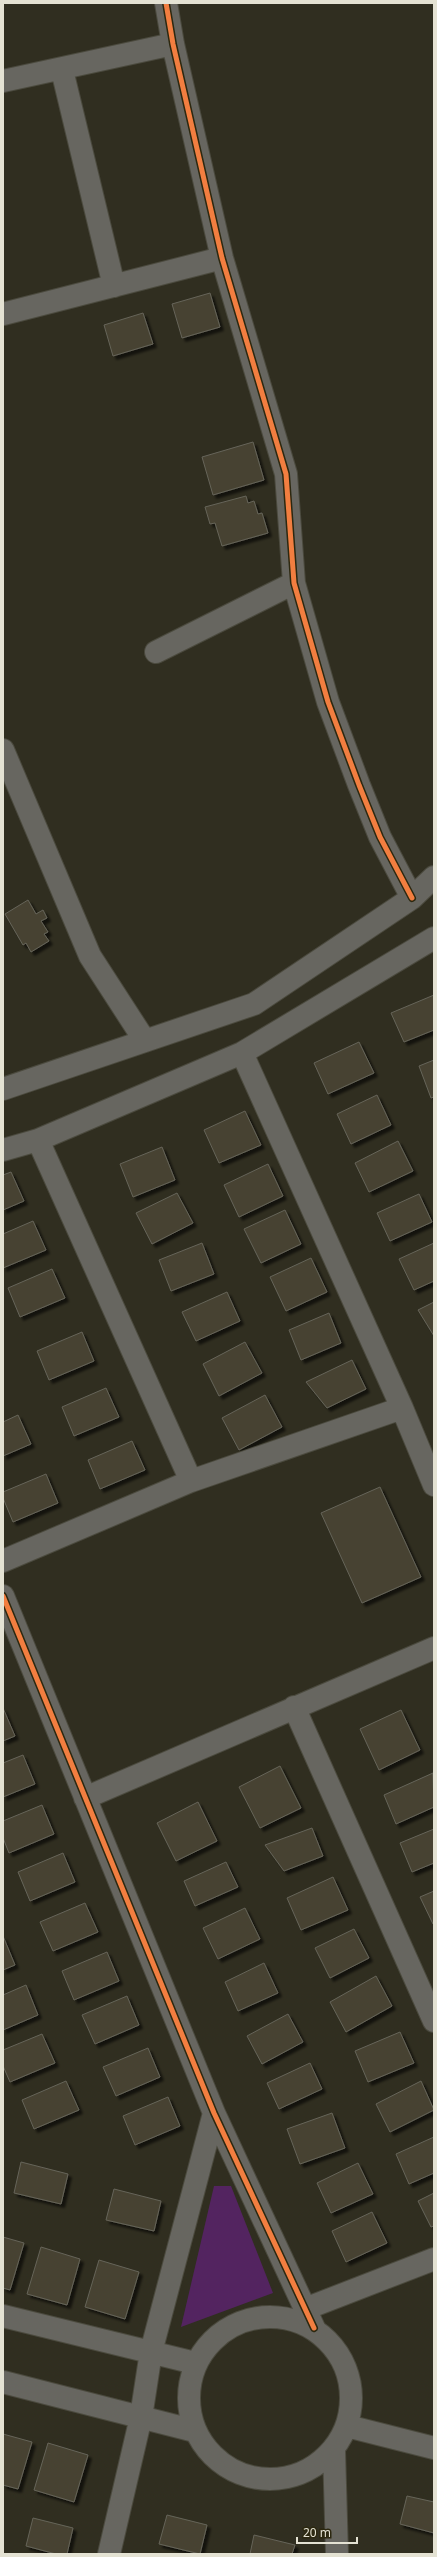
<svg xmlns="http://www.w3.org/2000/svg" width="437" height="2557" viewBox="0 0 437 2557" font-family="'Noto Sans',sans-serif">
	<defs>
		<filter id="shadow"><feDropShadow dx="3.5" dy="3.5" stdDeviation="1" flood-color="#0009"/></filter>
	</defs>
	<rect width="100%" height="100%" fill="#302e20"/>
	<!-- green -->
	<path fill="#532460" d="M214,2186H231L273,2293L181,2327Z"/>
	<!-- building -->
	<path fill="#464332" stroke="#666459" filter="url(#shadow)" d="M210,293L220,327L182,338L172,304Z
		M143,313L153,344L113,356L104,325Z
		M253,442L264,480L213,495L202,457Z
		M246,496L248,503L254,501L258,514L262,513L268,533L222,546L215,523L210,524L205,507Z
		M28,900L36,914L43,910L47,918L41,921L48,932L44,934L49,941L31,952L26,943L23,945L5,914Z
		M434,995V1030L404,1042L391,1013Z
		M359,1042L374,1073L328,1094L314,1063Z
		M434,1060V1097L431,1098L419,1066Z
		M377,1095L391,1125L351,1144L337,1114Z
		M245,1111L261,1145L219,1163L204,1130Z
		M398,1141L413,1171L369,1192L355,1163Z
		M162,1147L175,1180L133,1197L120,1164Z
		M268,1164L283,1196L239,1217L224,1185Z
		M11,1172L24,1201L3,1210V1175Z
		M177,1193L193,1223L152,1244L136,1213Z
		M419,1194L432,1222L390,1241L377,1213Z
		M285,1210L301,1244L261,1263L244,1229Z
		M33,1221L46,1250L3,1268V1234Z
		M202,1243L214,1274L171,1291L159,1260Z
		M434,1243V1281L414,1290L399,1259Z
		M311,1258L327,1292L286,1311L270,1277Z
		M52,1269L65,1298L20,1317L8,1288Z
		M227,1292L240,1321L196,1341L182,1312Z
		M434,1302V1336L418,1310Z
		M329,1313L341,1343L301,1360L289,1330Z
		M82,1332L94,1361L49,1380L37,1351Z
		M245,1342L262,1373L219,1396L203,1364Z
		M352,1360L366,1389L327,1408L306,1382Z
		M106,1388L119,1417L74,1436L62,1407Z
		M265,1395L282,1427L239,1450L222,1418Z
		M18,1415L31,1444L3,1456V1422Z
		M132,1441L145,1470L100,1489L88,1460Z
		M46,1474L58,1503L13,1522L3,1498V1492Z
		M380,1487L421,1577L362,1603L321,1513Z
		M3,1708L15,1736L3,1741Z
		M401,1710L420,1750L379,1770L360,1729Z
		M23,1755L35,1784L3,1797V1763Z
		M280,1766L301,1808L260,1828L239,1787Z
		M433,1773L434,1807L396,1824L384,1795Z
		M198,1802L217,1841L176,1861L157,1823Z
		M42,1805L54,1834L9,1853L3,1838V1821Z
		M312,1828L323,1856L284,1871L265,1845Z
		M434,1829V1863L412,1872L400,1843Z
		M63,1853L75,1882L30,1901L18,1872Z
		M226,1862L238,1887L195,1906L184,1881Z
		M333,1877L348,1910L301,1930L287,1898Z
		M434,1891V1923L433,1924L420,1897Z
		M85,1903L98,1932L53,1951L40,1922Z
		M245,1908L260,1939L218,1959L203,1928Z
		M354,1929L369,1958L330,1978L315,1948Z
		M3,1936L15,1965L3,1970Z
		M107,1952L119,1981L74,2000L62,1971Z
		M264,1963L278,1993L238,2011L225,1982Z
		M376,1976L392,2006L346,2032L330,2002Z
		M26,1985L38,2015L3,2030V1995Z
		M127,1996L139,2025L95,2044L82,2015Z
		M288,2014L303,2042L262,2064L247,2036Z
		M400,2032L414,2063L368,2082L355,2051Z
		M42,2034L55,2063L10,2082L3,2066V2050Z
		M148,2048L160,2077L116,2096L103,2067Z
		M310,2063L322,2089L279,2109L267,2083Z
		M66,2081L79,2110L34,2129L22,2100Z
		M421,2081L434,2110L390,2132L376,2104Z
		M168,2097L180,2126L135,2145L123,2116Z
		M332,2113L345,2148L300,2164L287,2129Z
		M434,2137V2173L409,2184L396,2154Z
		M21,2162L68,2174L61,2204L14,2193Z
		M358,2163L373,2194L331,2213L317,2183Z
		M114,2189L161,2201L154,2231L106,2220Z
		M434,2193V2226L431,2227L418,2201Z
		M372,2212L387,2243L346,2262L332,2231Z
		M3,2237L24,2243L10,2290L3,2288Z
		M41,2247L80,2259L67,2305L27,2294Z
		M99,2260L139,2272L125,2319L85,2307Z
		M3,2434L32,2442L18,2489L3,2485Z
		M48,2443L88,2455L74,2502L34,2490Z
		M407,2496L434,2502V2533L400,2524Z
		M167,2515L207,2525L200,2554L159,2544Z
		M33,2518L73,2528L67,2554H56L26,2546Z
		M254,2535L295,2545L292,2554H250Z"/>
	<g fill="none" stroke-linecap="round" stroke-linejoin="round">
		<!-- minor casing -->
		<g stroke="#4b4a3e" stroke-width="24">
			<path id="minor" d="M166,3L173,44L222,258L286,474L294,583L328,702L359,785L380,837L412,898
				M62,70L114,286
				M3,81L173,44
				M3,314L222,258
				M156,652L294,583
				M3,750L90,956L145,1041
				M242,1053L402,1408L434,1485
				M3,1089L254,1004L412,898L434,877
				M38,1140L191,1481
				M3,1150L38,1140L242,1053L434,938
				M3,1561L191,1481L402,1408
				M3,1596L214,2113L314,2328
				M294,1707L434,2021
				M85,1798L434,1648
				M305,2309L434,2259
				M3,2316L195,2363
				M189 2398a81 81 0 1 1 162 0a81 81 0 1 1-162 0Z
				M3,2382L195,2431
				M347,2426L434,2448
				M334,2450L337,2554
				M109,2554L141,2417L151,2352L214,2113"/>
		</g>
		<!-- minor -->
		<use href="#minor" stroke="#676660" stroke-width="22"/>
		<!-- cycleway casing -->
		<g stroke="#2c2810" stroke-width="8">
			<path id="cycleway" d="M166,3L173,44L222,258L286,474L294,583L328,702L359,785L380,837L412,898
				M3,1596L214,2113L314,2328"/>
		</g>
		<!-- cycleway -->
		<use href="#cycleway" stroke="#f27e40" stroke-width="5"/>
	</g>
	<!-- border -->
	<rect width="437" height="2557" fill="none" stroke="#e4e2d3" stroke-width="8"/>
	<!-- scale -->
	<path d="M297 2537v6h60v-6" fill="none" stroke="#e4e2d3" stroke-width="2"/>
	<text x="303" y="2537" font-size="12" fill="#e4e2d3" stroke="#2c2810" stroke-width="3" paint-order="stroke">20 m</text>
</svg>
